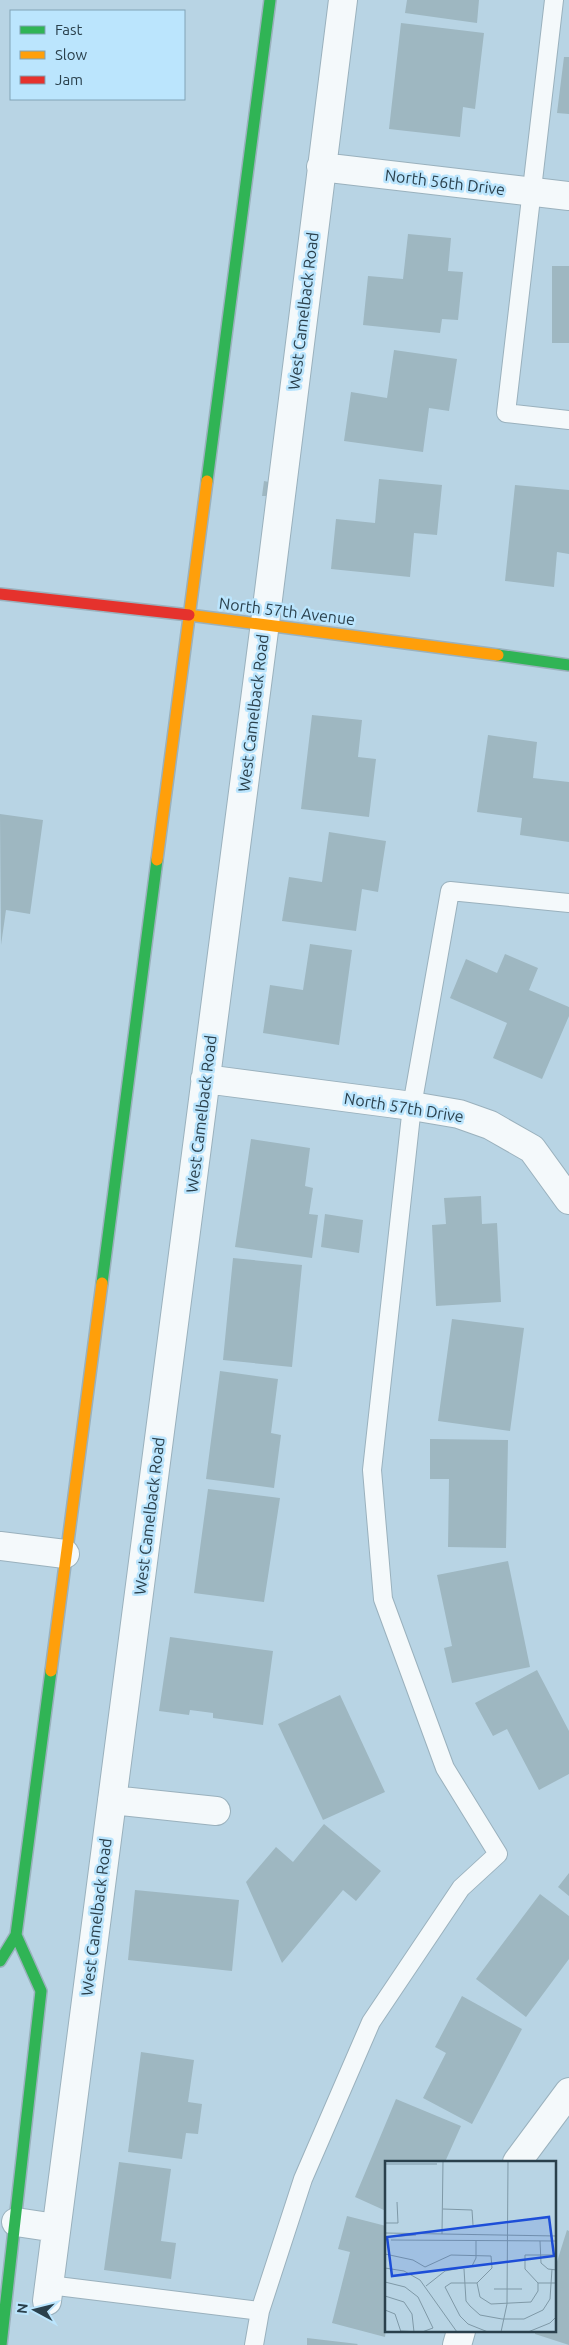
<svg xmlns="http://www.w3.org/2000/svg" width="569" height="2345" viewBox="0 0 569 2345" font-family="Ubuntu,sans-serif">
	<rect width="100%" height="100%" fill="#b8d4e4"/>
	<!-- building -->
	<path fill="#9eb7c1" d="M407,0H479L477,23L405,13Z
		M401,23L484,33L475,109L463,107L460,137L389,129Z
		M564,57H569V114L557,113Z
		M408,234L451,238L448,271L463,272L458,320L442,319L440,333L363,325L368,276L403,279Z
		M552,266H569V343H552Z
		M394,350L457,359L449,411L429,408L423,452L344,441L351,392L387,398Z
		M379,479L442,485L437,535L414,533L410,577L331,569L336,519L375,523Z
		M264,481L269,482L267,496H262Z
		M515,485L569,490V554L557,552L554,587L505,581Z
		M312,715L362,720L358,757L376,759L369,817L301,809Z
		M488,735L537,742L533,778L569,782V842L520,835L522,818L477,812Z
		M0,814L43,820L30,914L6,910L1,945Z
		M329,832L386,841L378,892L362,889L356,931L282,921L289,877L322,882Z
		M310,944L352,950L339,1045L263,1033L270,985L303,990Z
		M505,954L538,968L529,990L569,1007V1016L542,1079L493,1058L507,1023L450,998L466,959L497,973Z
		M251,1139L310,1148L305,1186L313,1188L309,1214L318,1215L312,1258L235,1247Z
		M481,1196L482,1224L497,1223L501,1302L436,1306L432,1225L446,1224L444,1198Z
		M325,1214L363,1220L359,1253L321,1247Z
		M233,1258L302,1265L292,1367L223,1360Z
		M452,1319L524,1328L510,1431L438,1421Z
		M220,1371L278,1379L271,1433L281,1435L274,1488L206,1479Z
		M430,1439L508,1440L506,1548L448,1547L449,1479H430Z
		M208,1489L280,1498L264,1602L194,1593Z
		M508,1561L530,1667L452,1683L444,1648L452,1646L437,1575Z
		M170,1637L273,1651L263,1725L213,1718V1713L190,1710L189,1715L159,1711Z
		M537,1670L569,1731V1774L539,1790L507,1729L493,1736L475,1703Z
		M340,1695L385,1792L323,1820L278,1724Z
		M324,1824L381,1871L356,1901L343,1890L282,1963L246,1882L276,1847L293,1862Z
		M569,1873V1896L558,1887Z
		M135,1890L239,1900L232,1971L128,1960Z
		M540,1894L569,1916V1959L526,2017L476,1979Z
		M462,1996L522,2029L472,2124L423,2098L446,2053L435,2047Z
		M141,2052L194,2060L188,2102L202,2104L198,2134L186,2133L182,2159L128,2152Z
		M396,2099L461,2126L445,2162H386V2211L355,2197Z
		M119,2162L171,2169L161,2241L176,2243L171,2279L104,2270Z
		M347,2216L386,2226V2329L385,2337L332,2323L350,2252L338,2249Z
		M567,2230L569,2231V2345L535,2334V2331H555V2268Z
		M307,2338L358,2344L357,2345H307Z"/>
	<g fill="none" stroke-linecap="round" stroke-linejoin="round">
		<!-- lane casing -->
		<g stroke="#9ab1bd" stroke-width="20">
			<path id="lane" d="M554,0L506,413L569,420
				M49,2285L260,2311
				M254,2345L260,2311L303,2179L371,2022L461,1888L498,1854L445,1768L383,1599L372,1470L412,1106L450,891L569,903"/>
		</g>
		<!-- street casing -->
		<g stroke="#9ab1bd" stroke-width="30">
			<path id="street" d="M321,167L569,196
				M205,1079L412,1106L459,1114L490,1125L532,1149L569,1200
				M0,1546L65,1554
				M112,1800L216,1811
				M517,2162L569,2092
				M16,2222L56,2228
				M47,2301L265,623L343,0
				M457,2345L461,2331"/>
		</g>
		<!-- fast casing -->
		<g stroke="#9ab1bd" stroke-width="14">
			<path id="fast" d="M207,481L270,0
				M498,655L569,665
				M102,1283L157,860
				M0,1961L16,1935L51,1671
				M1,2345L41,1991L16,1935"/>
		</g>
		<!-- slow casing -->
		<g stroke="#9ab1bd" stroke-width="14">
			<path id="slow" d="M189,615L498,655
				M157,860L207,481
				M51,1671L102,1283"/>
		</g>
		<!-- jam casing -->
		<g stroke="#9ab1bd" stroke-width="14">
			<path id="jam" d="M0,594L189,615"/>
		</g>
		<!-- lane -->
		<use href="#lane" stroke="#f4f9fb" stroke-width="18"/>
		<!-- street -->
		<use href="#street" stroke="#f4f9fb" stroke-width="28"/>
		<!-- fast -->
		<use href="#fast" stroke="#30b455" stroke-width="11"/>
		<!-- slow -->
		<use href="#slow" stroke="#ff9f0a" stroke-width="11"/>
		<!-- jam -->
		<use href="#jam" stroke="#e5322d" stroke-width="11"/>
	</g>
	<g text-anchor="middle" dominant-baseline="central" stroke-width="5" stroke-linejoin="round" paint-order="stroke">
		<!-- street labels -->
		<g font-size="16" fill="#2a404c" stroke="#bbe5fd">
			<text transform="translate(445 182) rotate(7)">North 56th Drive</text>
			<text transform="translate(303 311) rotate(-83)">West Camelback Road</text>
			<text transform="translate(287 611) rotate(7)">North 57th Avenue</text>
			<text transform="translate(253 713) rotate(-83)">West Camelback Road</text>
			<text transform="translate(404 1107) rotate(9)">North 57th Drive</text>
			<text transform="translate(201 1114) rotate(-83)">West Camelback Road</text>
			<text transform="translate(149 1516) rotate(-83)">West Camelback Road</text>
			<text transform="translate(96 1917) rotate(-83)">West Camelback Road</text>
		</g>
	</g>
	<!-- overview -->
	<g transform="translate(385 2161)">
		<rect width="171" height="171" fill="#b8d4e4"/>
		<path fill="none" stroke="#7f99a7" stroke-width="1" d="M0,3H52M58,48L87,49L88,64M0,62H13L12,41M0,72L172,75M57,73L58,0M0,76L31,74M6,79L172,80M155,80L156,102L163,108L172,109M0,93L28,99L40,106L66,94L106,95L107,107L92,122H66L60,126L75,155L83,163L103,171M0,107L19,110L35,119L72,171M79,108L81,140L85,145L95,154L117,158H139L158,149L165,138L167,108M0,121L20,126L33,136L48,167L37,171M92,122L95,136L106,143L146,141L153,130V122L140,108V94H172M153,122H172M41,125L60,110L87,105L91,97V79M109,128H137M0,135L19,141L27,153L29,171M0,149L10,153L16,171M16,170L35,171M116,171L122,143L123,0M143,171L165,162L172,155"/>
		<path fill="#1d4ed8" fill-opacity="0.15" stroke="#1d4ed8" stroke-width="2.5" d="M164,56L169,95L7,115L2,76Z"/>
		<rect width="171" height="171" fill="none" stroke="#2a404c" stroke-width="2.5"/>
	</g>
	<!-- legend -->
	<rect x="10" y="10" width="175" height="90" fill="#bbe5fd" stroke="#81a3b6"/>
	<rect x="20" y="26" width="25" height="8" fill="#30b455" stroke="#81a3b6"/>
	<text x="55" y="35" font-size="15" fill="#2a404c">Fast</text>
	<rect x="20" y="51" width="25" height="8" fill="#ff9f0a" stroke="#81a3b6"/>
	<text x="55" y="60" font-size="15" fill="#2a404c">Slow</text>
	<rect x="20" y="76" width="25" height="8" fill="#e5322d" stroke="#81a3b6"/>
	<text x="55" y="85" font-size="15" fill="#2a404c">Jam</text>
	<!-- north arrow -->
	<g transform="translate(35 2310) rotate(277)" stroke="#bbe5fd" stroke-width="4" paint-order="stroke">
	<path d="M0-4L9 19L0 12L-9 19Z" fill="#2a404c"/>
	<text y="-8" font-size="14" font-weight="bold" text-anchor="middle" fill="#2a404c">N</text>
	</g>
</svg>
